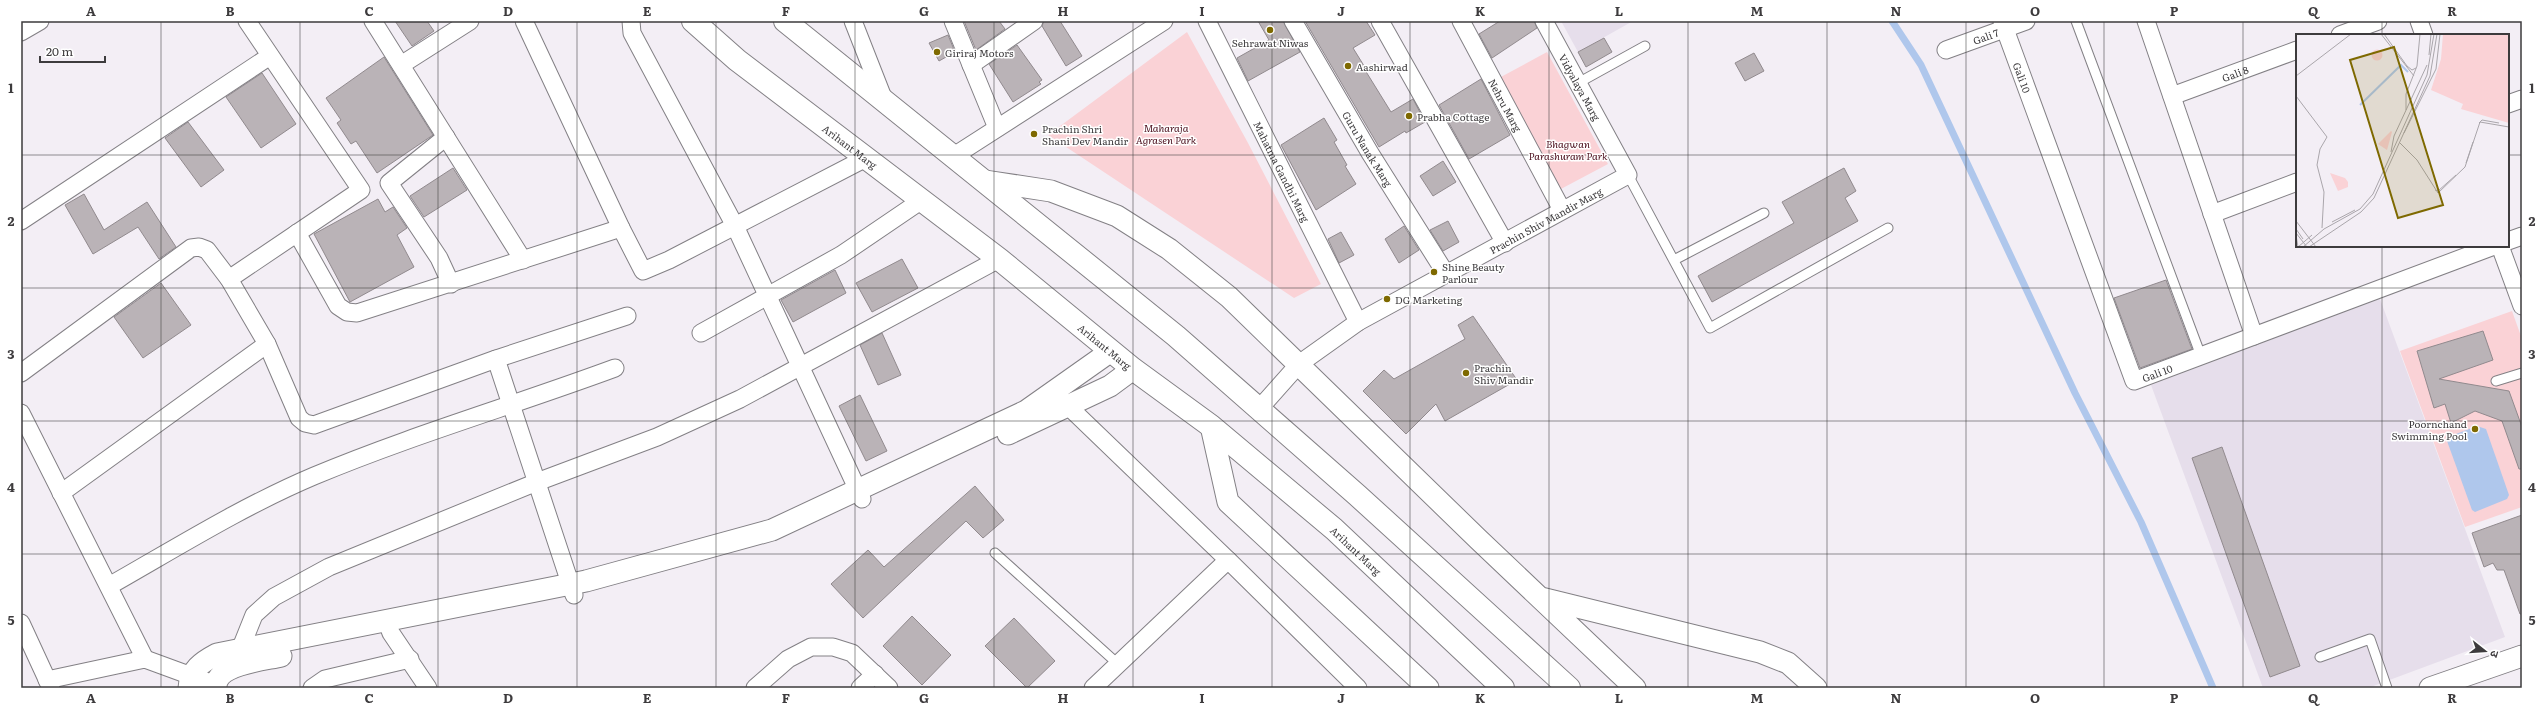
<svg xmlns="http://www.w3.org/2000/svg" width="2543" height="709" viewBox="0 0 2543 709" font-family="Literata,'Noto Sans Devanagari',serif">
	<rect width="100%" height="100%" fill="#f3eef5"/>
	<!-- built -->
	<path fill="#e6deeb" d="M1561,21H1633L1578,52Z
		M2380,299L2505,637L2368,688H2263L2151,385Z"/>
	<!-- green -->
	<path fill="#fad2d6" d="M1187,32L1248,143L1321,284L1294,298L1048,135Z
		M1547,52L1608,164L1559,190L1499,78Z
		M2512,311L2522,339V507L2465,527L2400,351Z"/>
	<!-- water -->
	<path fill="#afc7ec" d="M2477,426L2486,429L2509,495L2507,499L2475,512L2472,510L2447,441L2448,437Z"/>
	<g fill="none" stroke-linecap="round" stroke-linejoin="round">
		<!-- stream -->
		<path stroke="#afc7ec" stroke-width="7" d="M1892,21L1921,65L2075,393L2141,522L2213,688"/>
	</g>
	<!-- building -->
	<path fill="#bab3b7" stroke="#918a8e" d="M395,21H427L434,31L412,46Z
		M964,21H999L1005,29L976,50Z
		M1044,21H1060L1082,56L1066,66L1042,26Z
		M1258,21H1283L1300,52L1248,81L1237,58L1269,40Z
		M1305,21H1366L1375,35L1353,48L1366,69L1365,70L1391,112L1413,99L1425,122L1406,133L1405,131L1379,147Z
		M1500,21H1534L1537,28L1492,58L1479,34Z
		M948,35L955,52L939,61L929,43Z
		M1604,38L1612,52L1586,67L1578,52Z
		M1017,45L1042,80L1039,82L1041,84L1013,102L989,64Z
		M1754,53L1764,71L1745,81L1735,63Z
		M384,57L433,135L377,173L356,141L351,144L337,123L341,120L326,98Z
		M262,73L296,124L261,148L226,97Z
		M1481,79L1510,135L1469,159L1439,105Z
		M1324,118L1337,140L1334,142L1347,165L1345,166L1356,184L1316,210L1281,145Z
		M188,122L224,170L201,187L165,138Z
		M1443,161L1456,182L1433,196L1420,176Z
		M453,168L467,190L424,217L410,196Z
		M1844,168L1856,191L1845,198L1858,221L1712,302L1698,276L1794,223L1782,202Z
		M84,194L104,230L147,202L176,247L159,259L138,227L93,254L65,205Z
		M378,199L385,212L393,207L407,228L397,235L414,267L350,302L314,234Z
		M1448,221L1459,242L1443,251L1430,230Z
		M1404,226L1419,250L1399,263L1385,239Z
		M1341,232L1354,255L1339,263L1328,239Z
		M902,259L918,288L872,312L856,283Z
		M835,270L846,293L793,322L781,300Z
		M2166,280L2192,349L2140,368L2114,298Z
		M161,283L191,325L143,358L114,317Z
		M1473,316L1517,380L1445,421L1436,404L1406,434L1363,391L1384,370L1394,379L1465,339L1458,325Z
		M2483,331L2493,360L2439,379L2509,391L2522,427V469H2519L2502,421L2475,411L2451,423L2445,404L2434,408L2417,351Z
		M882,333L901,375L878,385L860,345Z
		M860,395L887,451L866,461L839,406Z
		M2222,447L2300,666L2270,677L2192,458Z
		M975,486L1004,520L983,538L966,521L863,618L831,584L868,550L884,567Z
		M2522,515V614H2520L2504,570H2497L2493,563L2484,567L2472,533Z
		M912,616L951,655L922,685L883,646Z
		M1014,618L1055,661L1027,688L985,646Z"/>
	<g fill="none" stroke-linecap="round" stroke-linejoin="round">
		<!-- service casing -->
		<g stroke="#838085" stroke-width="11">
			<path id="service" d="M2076,21L2201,356
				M1578,83L1645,46
				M1628,175L1710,328L1888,228
				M1674,260L1764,213
				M2496,381L2522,373
				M995,553L1118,664
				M2320,657L2370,639L2387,688"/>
		</g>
		<!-- minor casing -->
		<g stroke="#838085" stroke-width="19">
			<g id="minor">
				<path d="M373,21L523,260"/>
				<path d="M524,21L621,228"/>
				<path d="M631,21L632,33L735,226L862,499"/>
				<path d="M853,21L884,100"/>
				<path d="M953,21L997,128"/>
				<path id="s1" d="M1207,21L1358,322"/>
				<path id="s2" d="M1293,21L1370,153L1446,274"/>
				<path d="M1380,21L1505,243"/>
				<path id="s3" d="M1461,21L1562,210"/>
				<path id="s4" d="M2002,21L2134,381L2494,246"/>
				<path d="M2146,21L2254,336"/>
				<path d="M2419,21L2424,35"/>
				<path d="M21,32L40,21"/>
				<path d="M2340,35L2378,21"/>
				<path id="s5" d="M1946,50L2026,21"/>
				<path d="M401,65L470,21"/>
				<path d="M971,65L1034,21"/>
				<path id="s6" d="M2172,96L2297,50"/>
				<path d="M2508,104L2522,99"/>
				<path d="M446,137L389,183L439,258L451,284"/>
				<path d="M954,156L1164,21"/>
				<path d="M2212,214L2297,182"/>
				<path d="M21,221L270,56"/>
				<path d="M297,233L338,306L347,312L357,313L621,228L643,271L669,260L866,158"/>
				<path d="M2508,241L2522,236"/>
				<path d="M2500,246L2522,306"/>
				<path d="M229,279L361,190L247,21"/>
				<path d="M701,333L841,255L922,200"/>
				<path d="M496,359L574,595"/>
				<path d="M21,373L191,248L199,247L207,250L229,279L267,344L299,418L305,423L314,425L496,359L627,316"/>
				<path d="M1069,407L1228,560L1093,688"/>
				<path id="s7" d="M1259,409L1299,364L1358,322L1628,175L1544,21"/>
				<path d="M21,413L145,659"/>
				<path d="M61,493L267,344"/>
				<path d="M1228,560L1358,688"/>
				<path d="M109,586C176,548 243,506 314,476C412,435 515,405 615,368"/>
				<path d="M386,620L391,633L428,688"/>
				<path d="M21,623L51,688"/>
				<path d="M240,650L254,615L274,597L329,567L537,482L657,437L740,399L999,259"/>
				<path d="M47,680L145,659L216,685"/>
				<path d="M312,688L325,679L410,659"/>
				<path d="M755,688L788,659L811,647H833L852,653L889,688"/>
				<path d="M860,688L875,674"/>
			</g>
		</g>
		<!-- tertiary casing -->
		<g stroke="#838085" stroke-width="23">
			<path id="tertiary" d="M985,181L1051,191L1117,216L1169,249L1229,297L1478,539L1635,688
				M1211,426L1228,502L1428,688
				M1008,434L1110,386L1133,369
				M1541,598L1760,652L1788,663L1816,688
				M189,688C190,670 202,662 217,654L586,581L772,530L1026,411L1111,351
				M216,688C214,664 265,660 281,656
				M2430,688L2522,656"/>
		</g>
		<!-- primary casing -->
		<g stroke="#838085" stroke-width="24">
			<g id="primary">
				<path id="s8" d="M693,21L737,60L999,259L1133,369L1211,426L1334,529L1503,688"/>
				<path d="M785,21L1176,336L1357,495L1569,688"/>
			</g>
		</g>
		<!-- service -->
		<use href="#service" stroke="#fff" stroke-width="9"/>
		<!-- minor -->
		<use href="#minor" stroke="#fff" stroke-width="17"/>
		<!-- tertiary -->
		<use href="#tertiary" stroke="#fff" stroke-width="21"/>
		<!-- primary -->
		<use href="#primary" stroke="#fff" stroke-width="22"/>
	</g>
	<!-- grid -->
	<path fill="none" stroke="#3d3b3d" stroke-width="1" stroke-opacity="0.55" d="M161,21V688M300,21V688M438,21V688M577,21V688M716,21V688M855,21V688M994,21V688M1133,21V688M1272,21V688M1410,21V688M1549,21V688M1688,21V688M1827,21V688M1966,21V688M2104,21V688M2243,21V688M2382,21V35M21,155H2297M2508,155H2522M2382,246V688M21,288H2522M21,421H2522M21,554H2522"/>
	<!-- markers -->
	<g fill="#7e6900" stroke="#fff" stroke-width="1.5">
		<circle cx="1270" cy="30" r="4"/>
		<circle cx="937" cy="52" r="4"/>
		<circle cx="1348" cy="66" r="4"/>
		<circle cx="1409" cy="116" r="4"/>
		<circle cx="1034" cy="134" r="4"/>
		<circle cx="1434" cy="272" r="4"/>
		<circle cx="1387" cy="299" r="4"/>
		<circle cx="1466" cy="373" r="4"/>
		<circle cx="2475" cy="429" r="4"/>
	</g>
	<g text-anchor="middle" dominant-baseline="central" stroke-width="3" stroke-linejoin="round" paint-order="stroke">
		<!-- street labels -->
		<g font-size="10" fill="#3d3b3d" stroke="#fff">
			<text stroke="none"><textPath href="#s5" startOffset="42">Gali 7</textPath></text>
			<text stroke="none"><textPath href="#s6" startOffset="67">Gali 8</textPath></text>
			<text stroke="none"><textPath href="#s4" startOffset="60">Gali 10</textPath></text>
			<text transform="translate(1580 87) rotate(61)">Vidyalaya Marg</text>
			<text stroke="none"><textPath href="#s3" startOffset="95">Nehru Marg</textPath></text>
			<text stroke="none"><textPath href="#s8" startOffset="201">Arihant Marg</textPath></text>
			<text stroke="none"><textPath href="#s2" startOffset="148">Guru Nanak Marg</textPath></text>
			<text stroke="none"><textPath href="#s1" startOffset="168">Mahatma Gandhi Marg</textPath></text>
			<text stroke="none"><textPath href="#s7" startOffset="346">Prachin Shiv Mandir Marg</textPath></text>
			<text stroke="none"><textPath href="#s8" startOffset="525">Arihant Marg</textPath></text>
			<text stroke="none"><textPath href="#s4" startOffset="408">Gali 10</textPath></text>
			<text stroke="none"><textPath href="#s8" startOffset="849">Arihant Marg</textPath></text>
		</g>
		<!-- poi labels -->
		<g font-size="10" fill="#3d3b3d" stroke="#fff" text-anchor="start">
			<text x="1270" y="42" text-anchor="middle">Sehrawat Niwas</text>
			<text x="945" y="52">Giriraj Motors</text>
			<text x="1356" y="66">Aashirwad</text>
			<text x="1417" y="116">Prabha Cottage</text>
			<text x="1042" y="128">Prachin Shri<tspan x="1042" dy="12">Shani Dev Mandir</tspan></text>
			<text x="1442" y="266">Shine Beauty<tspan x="1442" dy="12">Parlour</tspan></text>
			<text x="1395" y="299">DG Marketing</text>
			<text x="1474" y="367">Prachin<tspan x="1474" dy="12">Shiv Mandir</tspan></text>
			<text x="2467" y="423" text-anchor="end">Poornchand<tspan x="2467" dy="12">Swimming Pool</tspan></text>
		</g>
		<!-- park labels -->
		<g font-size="10" font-style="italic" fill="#4c101e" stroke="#fff">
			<text x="1166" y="127">Maharaja<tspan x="1166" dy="12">Agrasen Park</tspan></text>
			<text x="1568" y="143">Bhagwan<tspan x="1568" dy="12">Parashuram Park</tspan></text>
		</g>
	</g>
	<!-- overview -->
	<g transform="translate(2296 34)">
		<rect width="213" height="213" fill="#f3eef5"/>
		<path d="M147,0H213V89L165,75L167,70L135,56L145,25ZM75.5 21a5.5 5.5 0 1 1 11 0a5.5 5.5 0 1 1-11 0ZM95,97L96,98L91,116L82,110ZM34,139L49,144L52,148V153L42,157Z" fill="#fad2d6"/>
		<path fill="none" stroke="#afc7ec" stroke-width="2" d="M64,71L105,31L112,38"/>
		<path fill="none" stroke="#aaa6ab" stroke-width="1" d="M85,0L118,42M88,0L111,32L116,36L120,34M133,21L135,0M0,42L55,0M0,62L31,103L24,115L21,131L28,158L26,194M110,76V60L121,32L124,0M183,89L186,86L203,89M108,99L140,35L144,0M103,108L121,126L142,159L169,133L184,88L213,93M95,118L98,102L131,31M170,129L177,108M139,156L142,157L160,141M0,187L20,213M36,188L59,176M0,195L7,205M0,199L11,213M0,201L2,213M2,213L16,201M7,213L28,195L64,175L77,160L131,41L138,0M13,213L65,178L78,164L134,42L141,0"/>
		<path fill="#7e6900" fill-opacity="0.15" stroke="#7e6900" stroke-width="2" d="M98,13L147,171L102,184L54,26Z"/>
		<rect width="213" height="213" fill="none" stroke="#3d3b3d" stroke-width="2"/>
	</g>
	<!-- border -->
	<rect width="2543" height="709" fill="none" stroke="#ffffff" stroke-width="44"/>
	<!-- north arrow -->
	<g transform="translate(2485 651) rotate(107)" stroke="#ffffff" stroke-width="3" paint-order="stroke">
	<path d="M0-3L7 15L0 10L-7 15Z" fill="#3d3b3d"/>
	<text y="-6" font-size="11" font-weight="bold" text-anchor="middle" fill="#3d3b3d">उ</text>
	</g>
	<!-- scale -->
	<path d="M40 56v6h65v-6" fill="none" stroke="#3d3b3d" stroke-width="2"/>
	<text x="46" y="56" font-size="12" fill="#3d3b3d" stroke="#ffffff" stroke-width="3" paint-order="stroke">20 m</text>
	<rect x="22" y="22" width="2499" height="665" fill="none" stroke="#3d3b3d" stroke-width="1.5"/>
	<g font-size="13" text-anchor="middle" font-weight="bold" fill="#3d3b3d">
		<text x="91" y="16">A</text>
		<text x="230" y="16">B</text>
		<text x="369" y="16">C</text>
		<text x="508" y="16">D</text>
		<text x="647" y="16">E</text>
		<text x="786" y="16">F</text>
		<text x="924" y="16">G</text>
		<text x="1063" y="16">H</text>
		<text x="1202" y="16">I</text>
		<text x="1341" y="16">J</text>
		<text x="1480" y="16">K</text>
		<text x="1619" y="16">L</text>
		<text x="1757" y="16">M</text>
		<text x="1896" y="16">N</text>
		<text x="2035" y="16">O</text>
		<text x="2174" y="16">P</text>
		<text x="2313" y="16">Q</text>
		<text x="2452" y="16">R</text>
		<text x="11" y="93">1</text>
		<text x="2532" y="93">1</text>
		<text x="11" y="226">2</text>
		<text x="2532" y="226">2</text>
		<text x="11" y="359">3</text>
		<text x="2532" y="359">3</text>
		<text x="11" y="492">4</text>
		<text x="2532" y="492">4</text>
		<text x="11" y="625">5</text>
		<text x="2532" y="625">5</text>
		<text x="91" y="703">A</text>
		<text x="230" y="703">B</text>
		<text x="369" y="703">C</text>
		<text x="508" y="703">D</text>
		<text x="647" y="703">E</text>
		<text x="786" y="703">F</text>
		<text x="924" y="703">G</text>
		<text x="1063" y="703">H</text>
		<text x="1202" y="703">I</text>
		<text x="1341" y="703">J</text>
		<text x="1480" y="703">K</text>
		<text x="1619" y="703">L</text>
		<text x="1757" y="703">M</text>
		<text x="1896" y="703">N</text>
		<text x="2035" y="703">O</text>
		<text x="2174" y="703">P</text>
		<text x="2313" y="703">Q</text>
		<text x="2452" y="703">R</text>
	</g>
</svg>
